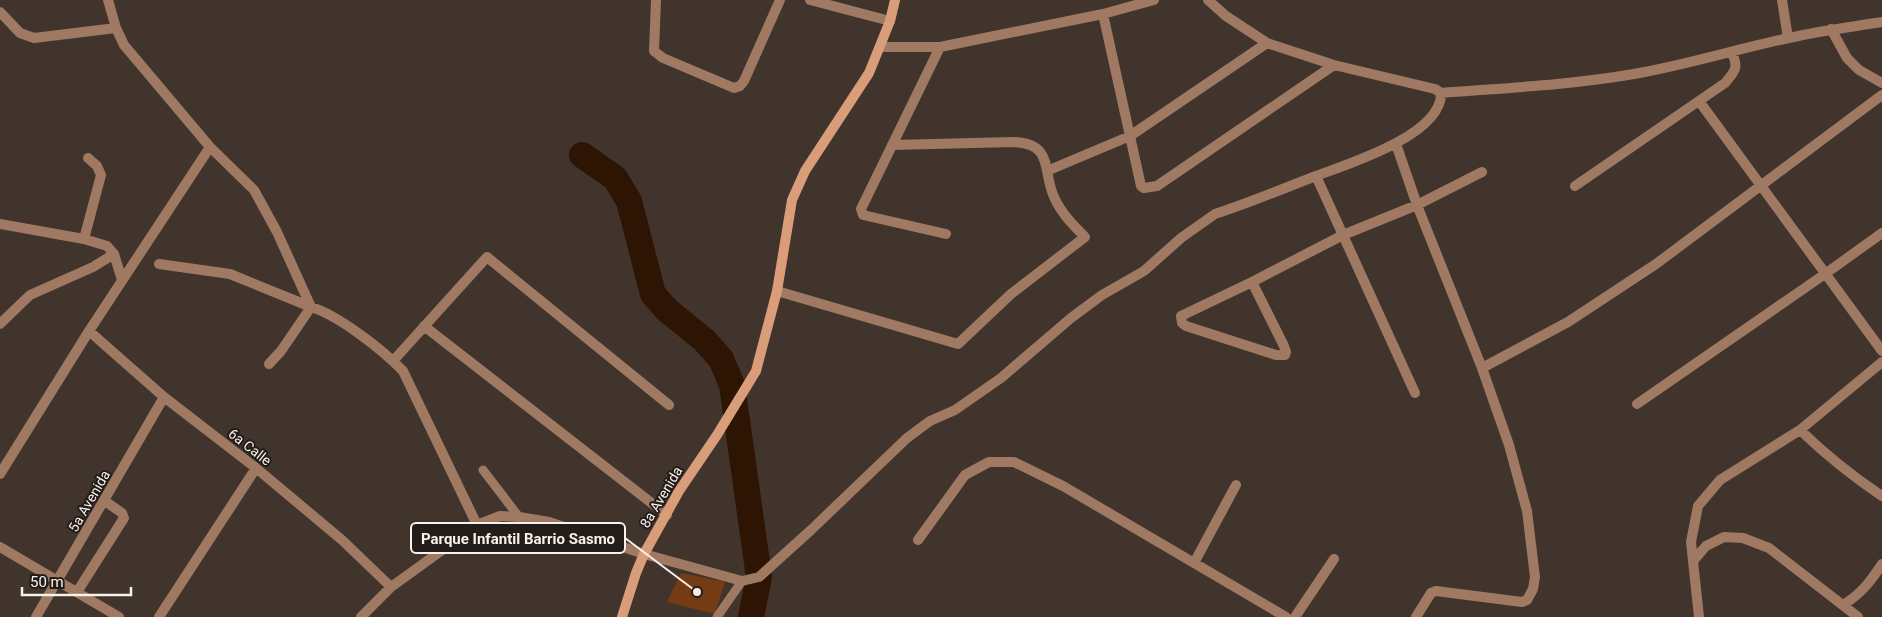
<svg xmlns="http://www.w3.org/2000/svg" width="1882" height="617" viewBox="0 0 1882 617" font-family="Roboto,sans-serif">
	<rect width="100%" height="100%" fill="#41342c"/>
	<!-- green -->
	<path fill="#743b15" d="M681,573L725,582L715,614L667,602Z"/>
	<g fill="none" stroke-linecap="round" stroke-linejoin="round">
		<!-- river -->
		<path stroke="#2e1403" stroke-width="26" d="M582,155L615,178L629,201L653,294L667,310L704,340L721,359L732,385L759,577L751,617"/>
		<!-- lane -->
		<path stroke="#9f7962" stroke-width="9" d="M483,470L519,517
			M717,617L742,581"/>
		<!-- street -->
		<path stroke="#9f7962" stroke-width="10" d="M108,0L116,28L124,45L210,147L254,190L277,232L311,307L281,351L269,364
			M656,0L654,51L663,58L734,88L740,86L744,81L780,0
			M810,0L890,21
			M1208,0L1226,16L1267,43L1334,65L1435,89L1441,93C1505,88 1570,85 1634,74C1686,65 1737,49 1789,38C1819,31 1851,27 1882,22
			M1782,0L1788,38
			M0,12L20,33L34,38L116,28
			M1103,14L1141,186L1144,188L1157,186L1334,65
			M1831,29L1847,58L1859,70L1882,83
			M880,47H940L1103,14L1154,0
			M940,47L861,209L863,215L946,234
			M1699,101L1882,351
			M1396,144L1417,205L1482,368L1509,445L1527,511L1535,577L1533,589L1527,600L1522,602L1436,591L1431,593L1416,617
			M1047,171L1130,136L1267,43
			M1316,176L1415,393
			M1575,186L1725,83C1735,71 1739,68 1732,53
			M0,224L84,239L107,246L114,254L122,280
			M84,239L101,175L97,166L88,158
			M159,264L230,274L311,307C338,315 383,350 403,371L477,525
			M1252,282L1284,346L1286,352L1285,355H1276L1186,326L1182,323L1181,316L1252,282L1343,235L1417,205L1482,172
			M777,291L958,344L1011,294L1085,237C1073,225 1061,213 1054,197C1042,170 1054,144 1014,142L892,145
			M0,324L30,295L93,267L114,254
			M424,326L667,515
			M89,331L164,397L256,468L342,540L391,587
			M393,361L487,257L669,405
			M1482,368L1568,322L1656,264L1882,95
			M1637,404L1825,274L1882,233
			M1800,430C1826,455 1852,476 1882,496
			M0,474L89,331L210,147
			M918,540L965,475L989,462H1014L1063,486L1286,617
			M0,547L119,617
			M1693,561L1706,546L1724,537L1743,538L1769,548L1858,617
			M1194,563L1236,485
			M77,592L124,518L122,513L105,501
			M1843,605C1862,593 1870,582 1882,564
			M36,617L164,397
			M159,617L256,468
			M361,617L391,587L477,525L500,516L519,517L549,522L644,554L742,581L759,577L811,530L907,438L930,421L955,410L1001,378L1071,318L1102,295L1144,271L1181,238L1215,214C1249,203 1282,189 1316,176C1348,164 1442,135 1441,93
			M1295,617L1334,559
			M1699,617L1691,542L1698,506L1720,480L1800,430L1882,362"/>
		<!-- secondary -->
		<path stroke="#da9d79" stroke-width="10" d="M622,617L636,573L644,554L679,491L717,435L756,371L777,291L792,200L805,171L869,73L890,21L895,0"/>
	</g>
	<g text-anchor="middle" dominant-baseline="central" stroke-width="4" stroke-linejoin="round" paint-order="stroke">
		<!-- street labels -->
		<g font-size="14" fill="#f9f1ec" stroke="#231d19">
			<text transform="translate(250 447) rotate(38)">6a Calle</text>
			<text transform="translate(661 497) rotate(-59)">8a Avenida</text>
			<text transform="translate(89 501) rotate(-60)">5a Avenida</text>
		</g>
	</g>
	<!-- callouts -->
	<path fill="none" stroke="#f9f1ec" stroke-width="2" d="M697 592L625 538"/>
	<circle fill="#f9f1ec" stroke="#231d19" stroke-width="2" cx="697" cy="592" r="5"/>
	<rect fill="#231d19" stroke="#f9f1ec" stroke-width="2" x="411" y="523" width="214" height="30" rx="5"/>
	<g font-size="15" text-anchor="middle" font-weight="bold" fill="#f9f1ec">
		<text x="518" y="544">Parque Infantil Barrio Sasmo</text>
	</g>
	<!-- scale -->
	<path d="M22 587v8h109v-8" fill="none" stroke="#f9f1ec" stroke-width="2.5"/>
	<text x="30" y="587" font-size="15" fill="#f9f1ec" stroke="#231d19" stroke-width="4" paint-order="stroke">50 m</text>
</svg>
